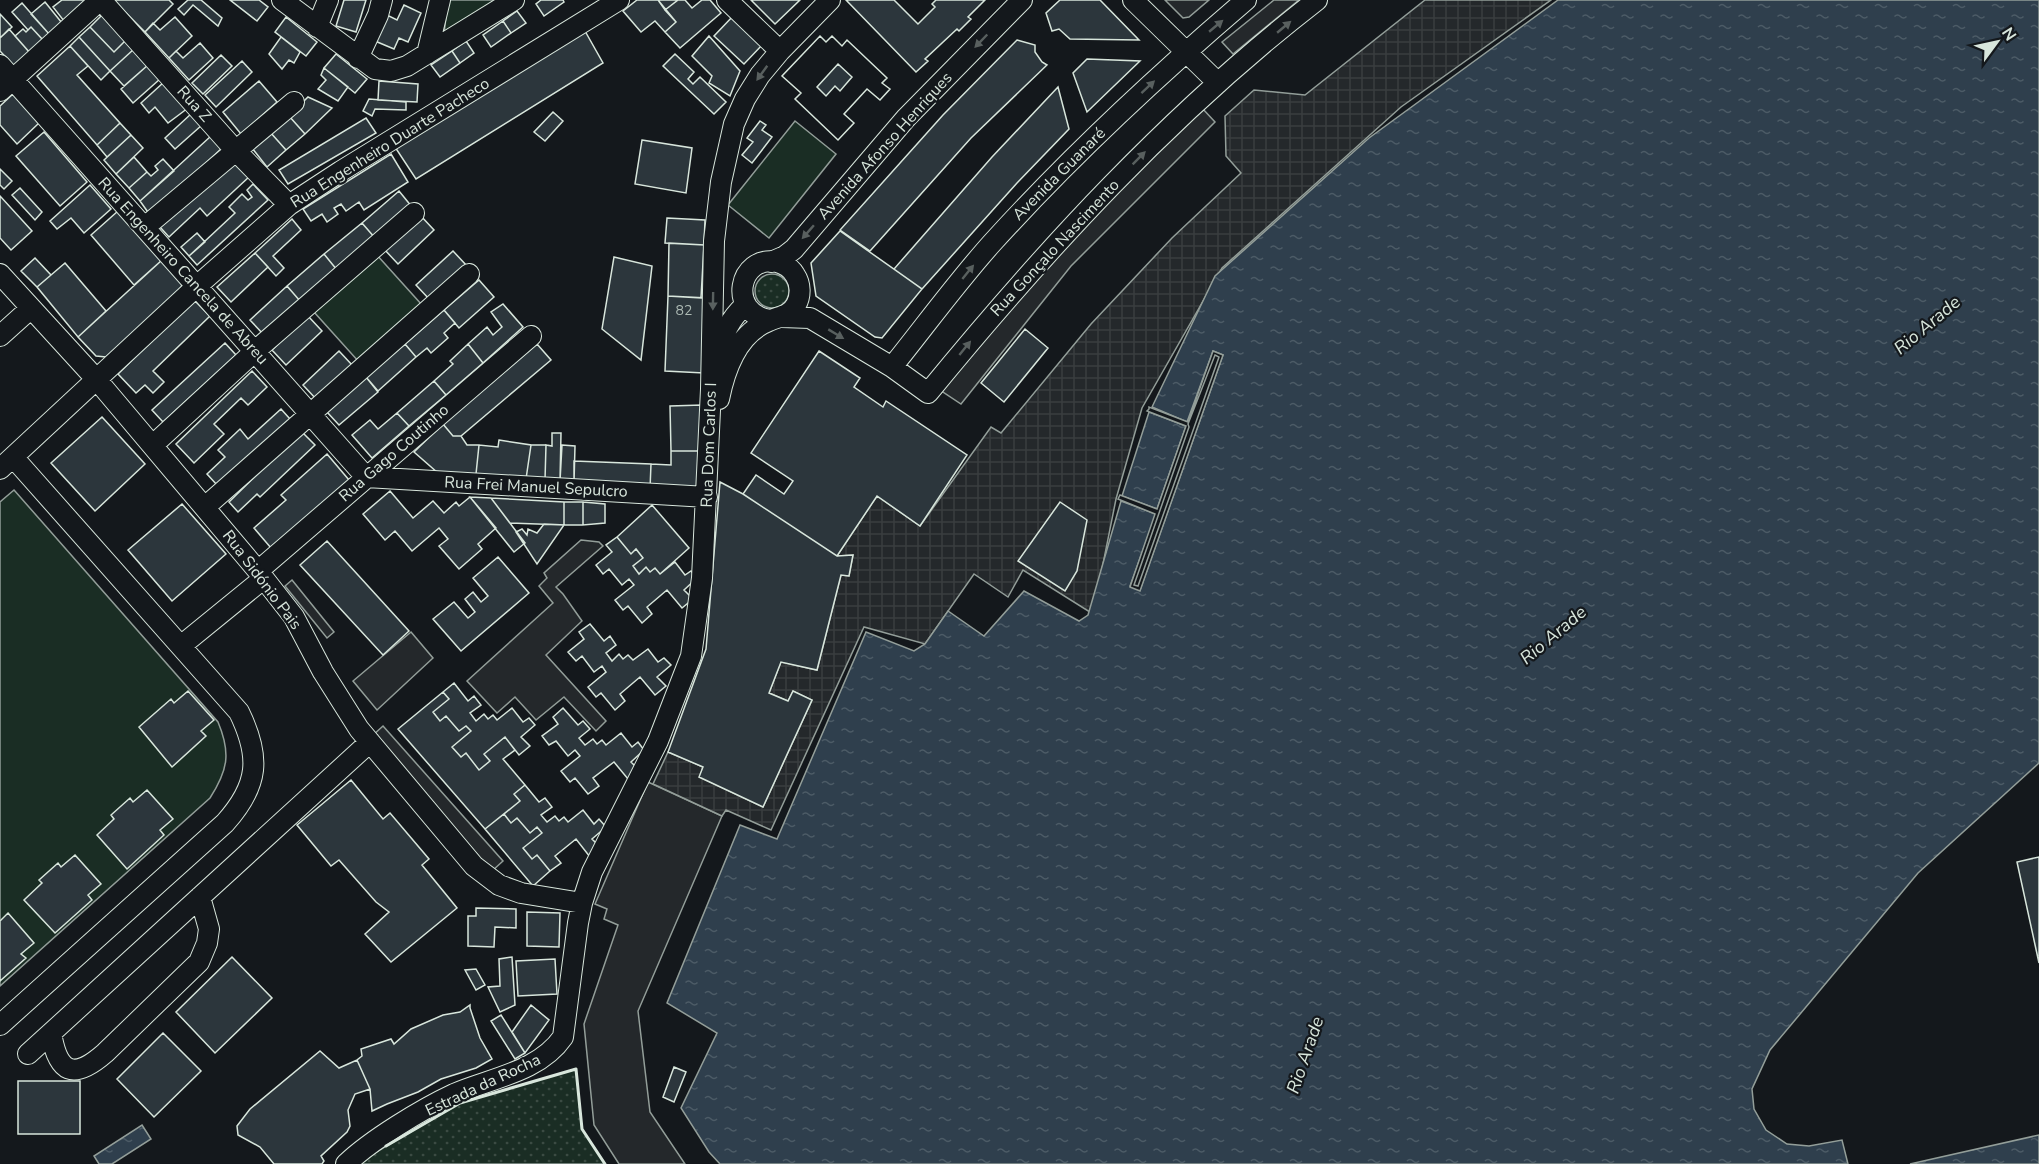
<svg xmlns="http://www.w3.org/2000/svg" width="2039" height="1164" viewBox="0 0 2039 1164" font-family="'Nunito Sans',sans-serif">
	<defs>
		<pattern id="grass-dots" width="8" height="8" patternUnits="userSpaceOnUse" patternTransform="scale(1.5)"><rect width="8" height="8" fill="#1a2d24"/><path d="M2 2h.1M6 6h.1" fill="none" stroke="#3b4b43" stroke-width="1.8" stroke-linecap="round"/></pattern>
		<pattern id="plaza-grid" width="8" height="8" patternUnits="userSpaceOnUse" patternTransform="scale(1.5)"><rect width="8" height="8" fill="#24282b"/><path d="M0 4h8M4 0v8" fill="none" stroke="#393d3f"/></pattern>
		<pattern id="water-ripples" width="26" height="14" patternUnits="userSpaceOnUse" patternTransform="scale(1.5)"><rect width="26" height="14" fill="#2f3f4d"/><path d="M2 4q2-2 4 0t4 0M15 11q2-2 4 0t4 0" fill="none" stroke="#4c5b66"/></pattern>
	</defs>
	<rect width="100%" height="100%" fill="#14181c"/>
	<!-- grass -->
	<path fill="url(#grass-dots)" stroke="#939e99" stroke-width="1.5" d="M755 291a17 17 0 1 1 34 0a17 17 0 1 1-34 0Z
		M576,1069L582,1129L605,1164H361L364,1159L460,1103Z"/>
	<!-- park -->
	<path fill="#1a2d24" stroke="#939e99" stroke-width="1.5" d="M448,0H495L444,34Z
		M795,121L836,154L769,238L728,205Z
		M376,254L422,305L359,362L314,312Z
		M14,490L218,722C231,753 228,770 210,798L0,986V502Z"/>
	<!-- parking -->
	<path fill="#24282b" stroke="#939e99" stroke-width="1.5" d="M1165,0H1209L1189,17L1183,18Z
		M1274,0H1299L1233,54L1222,42Z
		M1202,108L1215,122L1071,266L961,404L940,390L1059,249Z
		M581,540L599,542L603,546L556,587L563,594L582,621L546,655L606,721L596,731L564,697L536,720L515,697L497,713L467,681L553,603L539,586L547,578L544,573Z
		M292,580L334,632L327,638L285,586Z
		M411,632L433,658L377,710L353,681Z
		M383,726L503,861L492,871L372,736Z
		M648,782L722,816L638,1011L650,1112L685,1164H619L594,1125L584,1024L618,925L604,919L607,909L595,904Z"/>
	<!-- plaza -->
	<path fill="url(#plaza-grid)" stroke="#939e99" stroke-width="1.5" d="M1425,0H1551L1401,107L1222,268L1142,408L1116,499L1093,614L1023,570L1008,597L974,574L925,644L864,627L771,830L726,810L722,816L653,784L668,752L703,767L700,777L763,807L812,700L793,691L788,701L769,693L781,662L817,670L841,575L849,576L853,555L837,556L877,496L920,526L991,427L1001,433L1091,324L1172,238L1241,173L1226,156L1225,116L1254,90L1305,95Z"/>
	<!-- water -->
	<path fill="url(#water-ripples)" stroke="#939e99" stroke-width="1.5" d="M1558,0H2039V763L1918,873L1770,1050L1752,1089L1754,1109L1766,1130L1787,1144L1809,1146L1842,1140L1848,1164H720L709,1152L681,1108L717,1033L667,1003L740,825L777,839L866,632L914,651L925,644L948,611L984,636L1024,591L1079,621L1088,615L1121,501L1156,514L1130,586L1140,590L1223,355L1213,351L1187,422L1152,407L1215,276L1369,138Z
		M1149,412L1186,426L1157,509L1122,496Z
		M142,1125L151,1139L112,1164H99L94,1156Z
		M2039,1135V1164H1910Z"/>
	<!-- pier -->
	<path fill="#14181c" stroke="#939e99" stroke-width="1.5" fill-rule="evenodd" d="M1213,351L1223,355L1140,591L1130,587L1155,514L1118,499L1120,495L1157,509L1186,426L1147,411L1149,409V407L1188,422ZM1215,355L1219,357L1138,586L1134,585L1189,427L1188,424Z"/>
	<!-- building -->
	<path fill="#2c363c" stroke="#d8e6dc" stroke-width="1.5" fill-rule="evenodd" d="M62,0H87L64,21L53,7Z
		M113,0H169L173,4L145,32Z
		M188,0H201L222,18L218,26L193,5L184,15L178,9Z
		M230,0H259L268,7L257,21Z
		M344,0H366L356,32L336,26Z
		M541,0H563L564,2L544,16L536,4Z
		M637,0H658L676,22L665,32L655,21L641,32L623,11Z
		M658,0H678L665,10Z
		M678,0H685L692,8L702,0H710L721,13L680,48L665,32L676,22L665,10Z
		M751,0H800L775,24Z
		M846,0H894L918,24L935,7L932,4L936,0H985L968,17L971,19L959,31L957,29L925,59L928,61L916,72Z
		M1060,0H1100L1139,40L1070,39L1059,29L1052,31L1046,13Z
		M45,2L62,23L50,35L31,14Z
		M22,3L50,35L43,40L31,27L28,30L12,12Z
		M404,5L421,13L408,42L399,38L394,49L375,41L387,15L397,20Z
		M517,11L526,23L511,33L503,21Z
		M0,14L12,27L0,38Z
		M102,15L126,40L114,52L90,27Z
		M734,15L764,43L744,64L714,36Z
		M175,17L192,36L169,58L145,32L153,23L160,30Z
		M286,17L317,42L306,56L275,32Z
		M503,21L511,33L491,47L483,35Z
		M31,27L43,40L30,53L15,36L23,29L26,32Z
		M90,27L114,52L126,40L134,49L110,71L79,37Z
		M9,29L30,53L14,66L0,51V38Z
		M585,31L603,63L416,179L393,144Z
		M709,36L740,71L730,96L709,83L712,76L692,56Z
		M820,36L826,42L832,36L842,46L847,40L887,78L882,83L890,89L880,100L867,89L844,114L854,123L838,140L795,99L801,93L782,76ZM838,64L852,77L840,91L835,86L826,96L817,87Z
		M820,36L826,42L832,36L842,46L847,40L887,78L882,83L890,89L880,100L867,89L844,114L854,123L838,140L795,99L801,93L782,76Z
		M79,37L110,71L101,80L70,46Z
		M281,37L300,52L294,63L289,60L282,69L269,54Z
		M1017,40L1035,45V52L1042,62L1047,65L971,138L870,251L840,230L943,115Z
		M466,41L474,53L460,63L452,51Z
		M200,43L213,58L189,80L169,58L176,51L183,58Z
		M70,46L88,66L77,75L120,123L97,145L37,76Z
		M134,49L148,65L124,86L110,71Z
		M452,51L460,63L440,77L431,65Z
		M336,54L367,79L355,93L324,68Z
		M675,54L694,72L688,79L693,84L700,77L726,102L714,114L663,66Z
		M221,55L232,66L203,94L192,83Z
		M1087,59L1140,61L1087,112L1073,73Z
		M242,61L252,72L216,107L205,95Z
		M148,65L160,79L133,103L121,89Z
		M324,68L348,87L338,101L318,89L326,80L321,75Z
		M259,81L277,102L241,134L223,112Z
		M379,81L418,84L417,102L378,100Z
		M164,82L188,108L168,123L155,107L149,113L141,103Z
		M1058,87L1069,129L1017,183L922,289L894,269L992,157Z
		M14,93L40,122L17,144L0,125V106Z
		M308,97L332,108L305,134L289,116Z
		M369,99L406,102V110L375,109L372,116L363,111Z
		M553,112L563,121L545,141L534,132Z
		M192,113L202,125L175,149L165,138Z
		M289,116L305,134L286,150L270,132Z
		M366,118L376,133L288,184L279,170Z
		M760,121L766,125L762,130L772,137L752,163L742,155L753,142L747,138Z
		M120,123L131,135L107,157L97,145Z
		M44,132L87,182L60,206L16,156Z
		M270,132L286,150L267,167L252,148Z
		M131,135L143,148L116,174L104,160Z
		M211,136L222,148L150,215L140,201Z
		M642,140L692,148L686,193L635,184Z
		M391,154L408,182L364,210L359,202L346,211L341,204L334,208L338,214L327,222L322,214L311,221L303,209Z
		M134,157L147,172L129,188L116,174Z
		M163,159L174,171L140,201L129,188L147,172L151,176L158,170L155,166Z
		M235,160L250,176L207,216L200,208L169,237L160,227Z
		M0,169L12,181L4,189L0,185Z
		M253,184L268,200L197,265L189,256L235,213L229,207L242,194L248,200L252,197L247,190Z
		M90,185L111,209L84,233L71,218L57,229L50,221Z
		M20,188L42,212L35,220L12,195Z
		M399,191L412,207L375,238L362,223Z
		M0,196L32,231L11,250L0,238Z
		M118,211L162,260L134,285L91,235Z
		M420,215L434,230L398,264L384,249Z
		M667,218L705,220L704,245L665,243Z
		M292,219L301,230L273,256L284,268L276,276L255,253Z
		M362,223L375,238L337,270L324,254Z
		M840,231L922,289L882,338L875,337L816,296L811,263Z
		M197,233L205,242L189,256L181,247Z
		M669,243L704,245L701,298L668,296Z
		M453,251L467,266L430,300L416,285Z
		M255,253L268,267L231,302L217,287Z
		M324,254L337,270L300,301L287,286Z
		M614,257L652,266L641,360L602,329Z
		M35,258L51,275L37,287L21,271Z
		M162,260L182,282L181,292L106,357L96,356L78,337Z
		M65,263L106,311L78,337L37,287Z
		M479,280L494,297L459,328L444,310Z
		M287,286L300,301L264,335L250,320Z
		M668,296L707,298L704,373L665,371Z
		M194,300L210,316L153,371L164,382L153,393L145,385L136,393L118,374Z
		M503,304L523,327L483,363L468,344L487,327L493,335L502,327L491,312Z
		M444,310L455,323L444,333L448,338L431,353L427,348L416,357L405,344Z
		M308,316L322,331L286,365L272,350Z
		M1025,329L1048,348L1004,402L981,383Z
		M225,343L236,355L163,422L152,410Z
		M405,344L416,357L378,391L366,377Z
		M468,344L483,363L446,395L434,381L453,364L450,361Z
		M537,344L551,360L461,436H453L443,424Z
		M339,351L353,366L317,400L303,385Z
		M819,351L860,378L854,387L883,407L886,401L967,455L920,526L877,496L837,556L743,494L756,475L784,494L793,481L751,453Z
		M252,371L267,387L248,405L241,398L214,424L224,434L194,463L176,444Z
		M366,377L378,392L339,425L327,412Z
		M434,381L446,395L409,426L397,413Z
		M702,405V451H671L670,406Z
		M281,409L290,419L217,485L207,474L225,457L218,450L240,429L248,439Z
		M397,413L409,426L372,458L352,435L370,420L378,429Z
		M102,417L145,464L95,511L51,463Z
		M443,424L453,436H461L467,445H479L476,474L438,473L414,452Z
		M301,431L315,445L260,497L257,494L238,512L229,502Z
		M552,433H561L560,481L545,480L546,445L552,446Z
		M499,440L531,445L526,479L476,474L479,445L498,447Z
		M531,445H546L545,480L526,479Z
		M562,445L575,446L574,483L560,481Z
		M671,451H702V485L696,489H650L651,464L671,465Z
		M327,454L349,480L271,548L254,528L286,500L281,495Z
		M574,461L651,464L650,489L574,483Z
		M720,482L743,494L837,556L853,555L849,576L841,575L817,670L781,662L769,693L788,701L793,691L812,700L763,807L699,777L703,767L668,752L706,649Z
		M390,491L413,518L433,501L444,513L456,502L459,506L470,497L496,528L478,544L482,549L459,569L439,546L448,539L439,528L412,551L395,531L385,540L363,514Z
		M470,497L491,498L525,543L514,552Z
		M491,498L564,502V525L510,523Z
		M564,502H583V525H564Z
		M583,502L605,504V523L583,525Z
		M1060,502L1087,520L1077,571L1065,591L1018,561Z
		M182,504L226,554L172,601L128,550Z
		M652,505L689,548L660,574L655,568L650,572L646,567L639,574L633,566L643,558L636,549L631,554L617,537Z
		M544,524L564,525L537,564L516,532L522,529L527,535L528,529L537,533Z
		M617,537L631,554L636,549L643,558L633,566L639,574L646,567L650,572L655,568L660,574L675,562L685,575L691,571L697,578L684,590L693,599L682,608L667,590L647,607L652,614L642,623L628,606L623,610L615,600L634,585L629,579L622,585L609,569L603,574L596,565L612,552L606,545Z
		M327,541L409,631L383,655L300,565Z
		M498,557L529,593L461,651L433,619L454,602L468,618L475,612L465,599L473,592L481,602L488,596L473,578Z
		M590,624L604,641L610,636L616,645L606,653L612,661L619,654L623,659L628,655L633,660L648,649L658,662L664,658L671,665L657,677L666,686L655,695L640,677L620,694L625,701L615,710L601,693L596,697L588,687L606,672L602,666L594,672L582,656L576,661L568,652L584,639L579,632Z
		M454,683L468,701L474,696L481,705L470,713L476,721L484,714L488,719L493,715L497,720L512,708L523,722L529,718L535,725L521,737L530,746L519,755L505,737L484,754L490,761L479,770L466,753L461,757L452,747L471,731L466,726L459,731L446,716L440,721L433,712L449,699L443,692Z
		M188,691L214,720L201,731L206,736L172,767L139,727L171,699L174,703Z
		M443,692L449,699L433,712L440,721L446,716L459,731L466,726L471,731L452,747L461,757L466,753L479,770L490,761L484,754L505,737L515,750L503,759L525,785L514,794L520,801L485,829L398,729Z
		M563,708L578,725L583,721L590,729L579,738L585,745L593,739L597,744L602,740L606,745L621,733L632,747L638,742L644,750L631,762L639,770L628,779L614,762L593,778L599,786L588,794L575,778L570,782L561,771L580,756L575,750L568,756L556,741L549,745L542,736L558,724L553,717Z
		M351,780L383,819L390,813L429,859L422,865L457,908L391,962L365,934L389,912L376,902L339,860L331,866L297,825Z
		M525,785L539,802L545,798L552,807L541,815L547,822L555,816L559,821L564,817L568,822L583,810L594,824L599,819L606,827L592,839L601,848L590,857L576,839L555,856L561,863L550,871L537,855L532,859L523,848L542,833L537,827L530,833L517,818L511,823L504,814L520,801L514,794Z
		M147,790L173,819L160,830L164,835L127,869L97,835L114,819L111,815L130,798L133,802Z
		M504,814L511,823L517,818L530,833L537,827L542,833L523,848L532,859L537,855L550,871L533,886L485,829Z
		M75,855L101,884L88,895L92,900L55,933L24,900L42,883L39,880L58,863L61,867Z
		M2039,857V963L2017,862Z
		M476,908L516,909V928L495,927L494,947L468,946V916H476Z
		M527,912L560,913L559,947L527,946Z
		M8,913L34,943L21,954L26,958L0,981V921Z
		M232,957L272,998L215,1053L176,1012Z
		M512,957L515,1005L500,1012L488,987L500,986L499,959Z
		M555,959L557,994L518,996L516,961Z
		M476,969L485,985L476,990L465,970Z
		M470,1005V1008L480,1038L492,1059L476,1068L441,1079L418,1092L387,1104L372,1111L370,1089L357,1060L362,1056L361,1049L391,1039L394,1044L411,1029L443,1015L460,1012Z
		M531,1005L549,1020L525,1053L512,1032Z
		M501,1015L525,1053L515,1059L491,1021Z
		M163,1033L201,1071L154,1117L117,1079Z
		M320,1051L339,1068L357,1060L370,1089L355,1094L348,1110L350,1126L347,1132L321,1156L324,1161L322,1164H274L260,1147L238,1135L237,1126L250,1109Z
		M674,1067L686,1072L674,1102L663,1097Z
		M18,1081H80V1134H18Z"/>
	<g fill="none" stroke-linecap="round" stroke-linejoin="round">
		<!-- minor casing -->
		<g stroke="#d8e6dc" stroke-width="22">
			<path id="minor" d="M101,0L235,150L289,205
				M282,0L375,69L391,71L407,66L514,0
				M727,0L780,51
				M1133,0L1218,83
				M317,27L328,0
				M427,54L440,0
				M358,58L378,15L382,0
				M0,65L366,477L707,497
				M0,91L100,0
				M145,227L294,102
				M771,262L785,256L794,249L906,118L1022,0
				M0,274L97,380L258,571L294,617L323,672L359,729L474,866L499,885L521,893L582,903
				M782,317L810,318L892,367L928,393C1045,250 1171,113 1317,0
				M0,336L30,309
				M719,354C723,333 730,319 745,305
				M892,367C925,326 957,282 992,243C1071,156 1157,76 1246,0
				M719,399C725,369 738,333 769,321C779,316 789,317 796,305C801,296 801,284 795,275C791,268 784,264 777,262C738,254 727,314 770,320
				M153,445L255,351L414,213
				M0,469L197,286L289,205L341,171L619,0
				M205,507L469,274
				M258,571L531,336
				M182,645L263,579
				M0,1025L225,823C259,785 261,757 239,712L13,457
				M51,1033C58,1073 73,1081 105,1053L199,962L207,943L209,929L200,897
				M28,1054L370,742
				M346,1164C371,1140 422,1109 454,1094C491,1078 539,1072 563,1037L578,923L582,903L592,872L658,741L691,656L702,578L711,389L714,241L721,182L734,124L745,99L760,75L780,51L830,0"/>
		</g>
		<!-- minor -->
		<use href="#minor" stroke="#14181c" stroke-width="20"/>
		<!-- wall -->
		<path stroke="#d8e6dc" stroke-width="3" d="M386,1146L460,1103L576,1069L582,1129L605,1164"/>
	</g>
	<!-- one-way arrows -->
	<defs><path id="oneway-solid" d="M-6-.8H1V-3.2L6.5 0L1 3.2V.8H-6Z" transform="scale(1.5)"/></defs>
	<g fill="#59605f">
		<use href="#oneway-solid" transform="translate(1216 26) rotate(-40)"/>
		<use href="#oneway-solid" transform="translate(1284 27) rotate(-40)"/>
		<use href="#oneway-solid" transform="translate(981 41) rotate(134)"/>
		<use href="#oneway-solid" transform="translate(762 73) rotate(126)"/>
		<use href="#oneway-solid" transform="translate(1148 87) rotate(-43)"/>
		<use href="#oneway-solid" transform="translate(1139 158) rotate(-45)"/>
		<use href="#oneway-solid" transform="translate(808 232) rotate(131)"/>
		<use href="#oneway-solid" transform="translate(968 272) rotate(-51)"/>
		<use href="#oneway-solid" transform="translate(713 301) rotate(91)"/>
		<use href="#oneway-solid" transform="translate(836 334) rotate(31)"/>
		<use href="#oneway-solid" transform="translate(965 348) rotate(-51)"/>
	</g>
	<g text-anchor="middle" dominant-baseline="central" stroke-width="4.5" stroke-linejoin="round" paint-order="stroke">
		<!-- number labels -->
		<g font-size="14" fill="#adbab4">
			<text x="684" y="310">82</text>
		</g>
		<!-- street labels -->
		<g font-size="16" fill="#d8e6dc" stroke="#14181c">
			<text transform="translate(194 104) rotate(48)">Rua Z</text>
			<text transform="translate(390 143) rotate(-32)">Rua Engenheiro Duarte Pacheco</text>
			<text transform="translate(885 146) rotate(-48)">Avenida Afonso Henriques</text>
			<text transform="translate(1059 174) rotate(-45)">Avenida Guanaré</text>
			<text transform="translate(1055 248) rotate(-47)">Rua Gonçalo Nascimento</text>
			<text transform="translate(183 271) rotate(48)">Rua Engenheiro Cancela de Abreu</text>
			<text transform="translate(709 445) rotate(-88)">Rua Dom Carlos I</text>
			<text transform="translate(394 453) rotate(-41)">Rua Gago Coutinho</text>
			<text transform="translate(536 487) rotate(3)">Rua Frei Manuel Sepulcro</text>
			<text transform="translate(262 580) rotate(53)">Rua Sidónio Pais</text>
			<text transform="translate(483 1085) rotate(-25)">Estrada da Rocha</text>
		</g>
		<!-- water labels -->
		<g font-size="18" font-style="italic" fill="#d8e6dc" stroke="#14181c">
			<text transform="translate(1927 325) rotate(-40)">Rio Arade</text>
			<text transform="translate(1553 635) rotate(-40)">Rio Arade</text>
			<text transform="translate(1305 1055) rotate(-71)">Rio Arade</text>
		</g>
	</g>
	<!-- north arrow -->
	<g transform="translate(1997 42) rotate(57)" stroke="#14181c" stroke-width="4.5" paint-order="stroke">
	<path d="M0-4.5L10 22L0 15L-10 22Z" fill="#d8e6dc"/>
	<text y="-9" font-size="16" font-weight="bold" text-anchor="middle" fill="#d8e6dc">N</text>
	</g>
</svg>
